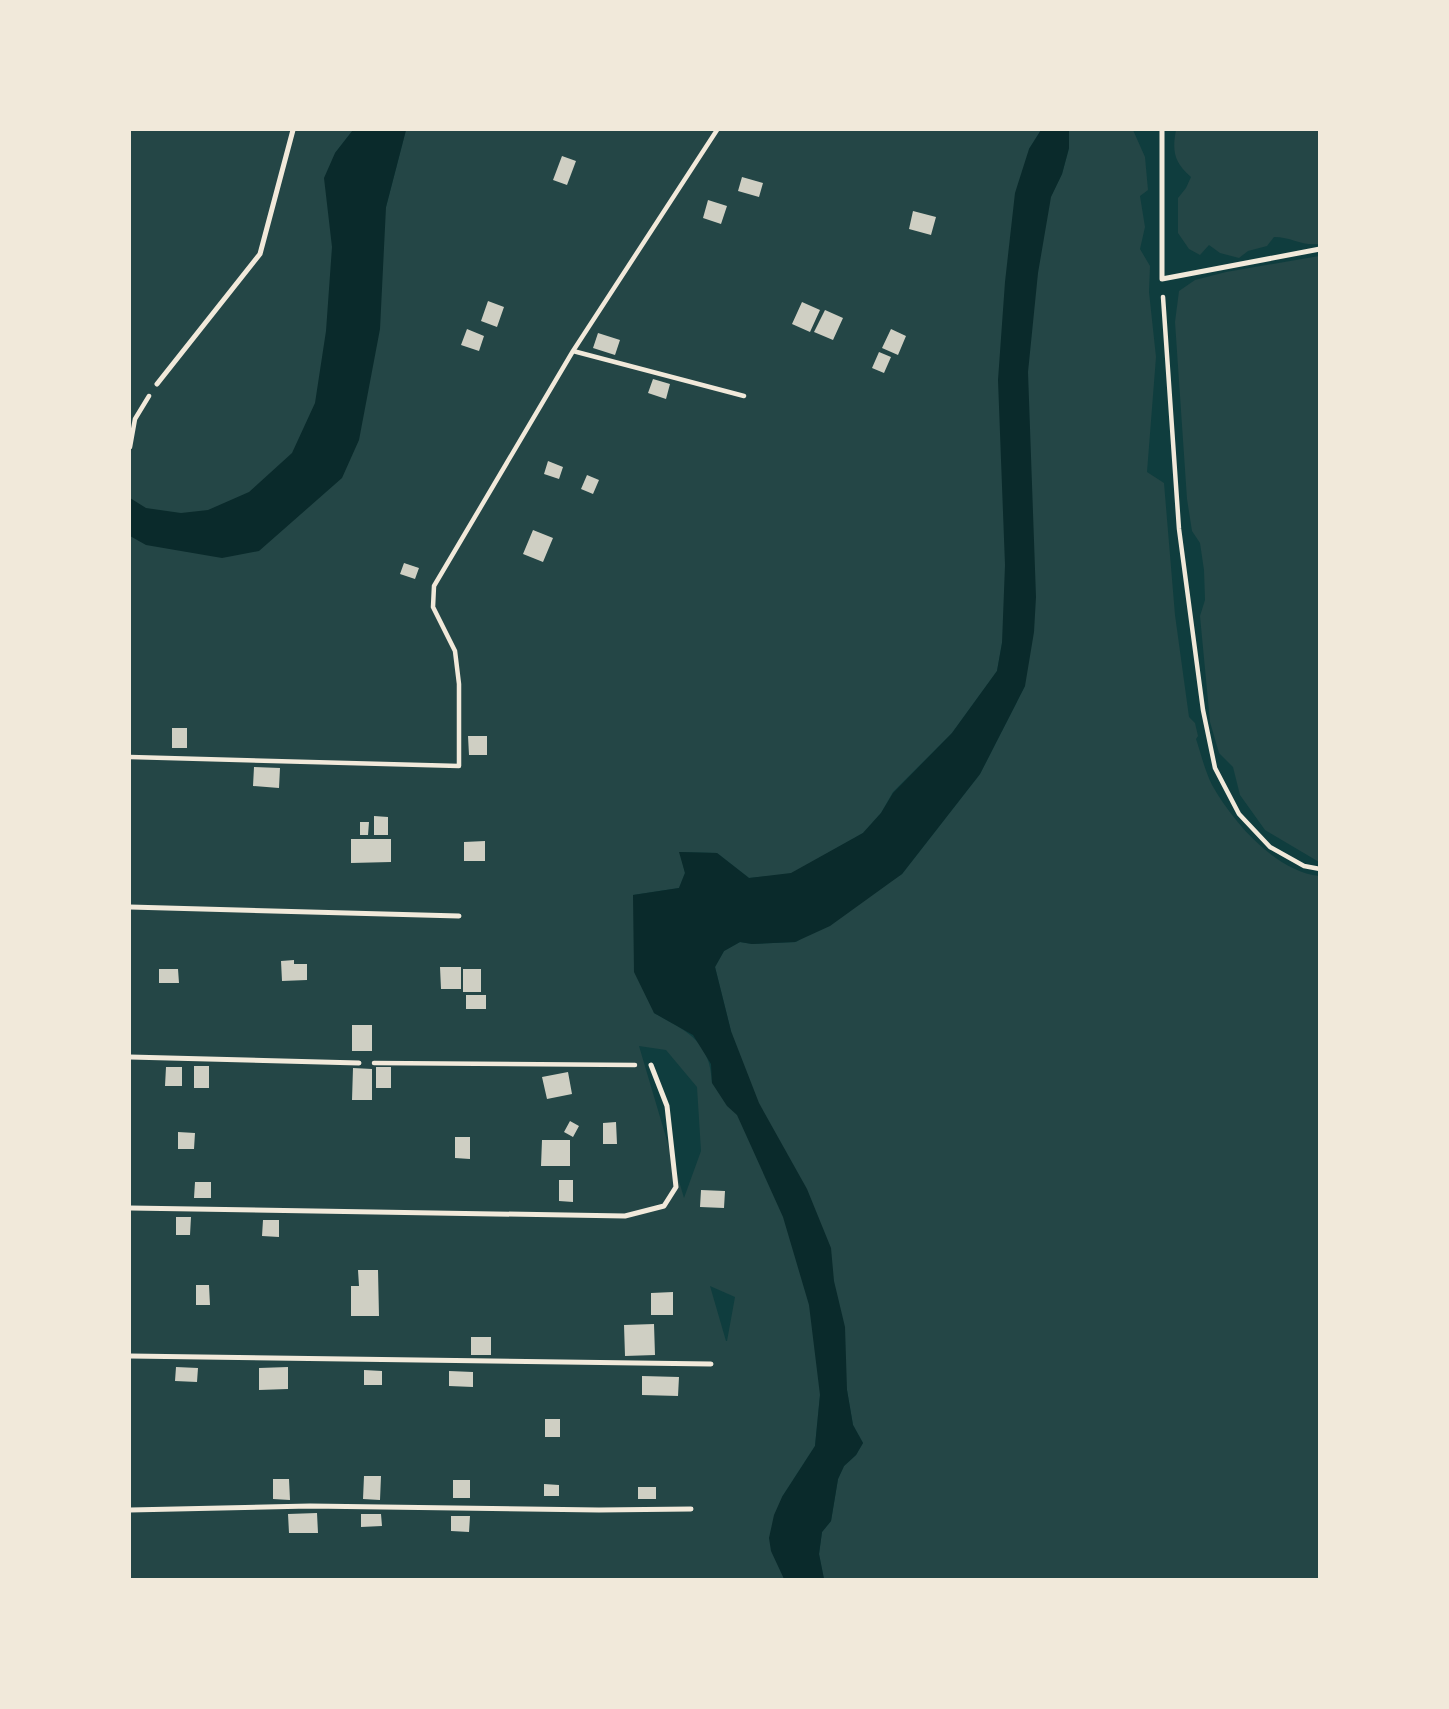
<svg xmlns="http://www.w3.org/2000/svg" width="1449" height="1709" viewBox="0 0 1449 1709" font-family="Ubuntu,sans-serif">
	<rect width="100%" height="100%" fill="#0f3d3e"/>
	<!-- green -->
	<path fill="#244646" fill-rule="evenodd" d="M130,130H353L335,153L386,207L406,130H1041L1029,149L1051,196L1062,174L1069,148V130H1133L1145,157L1148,190L1140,196L1145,227L1140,249L1150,266L1149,292L1156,357L1147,472L1164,483L1175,615L1189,717L1195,723L1198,736L1196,739C1201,754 1205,771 1212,785C1233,822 1275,871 1319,876V1579H824L819,1554L822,1532L831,1521L838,1479L844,1466L856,1455L863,1443L853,1425L847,1390L820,1395L815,1446L782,1497L784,1579H130ZM1002,643L1025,686L980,774L902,874L796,942L752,944L740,942L724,951L715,967L731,1031L712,1083C710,1041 688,1032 654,1013L633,895L679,888L685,873L680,852L717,853L749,878L791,874L863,833L881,813L893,792L952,733L997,671ZM639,1046L666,1050L697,1087L701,1151L684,1198ZM710,1286L735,1297L727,1341H726Z
		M1176,130H1319V244C1301,246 1292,237 1274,237L1267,246L1248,251L1239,258L1220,253L1209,245L1200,255L1189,249L1178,233V198L1186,188L1191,177C1174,162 1172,151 1176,130Z
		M1319,256H1320L1319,862L1265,830L1240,795L1233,767L1219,753L1210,722L1200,616L1205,600L1204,570L1200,543L1192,531L1187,499L1175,322L1179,291L1195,280L1226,272Z"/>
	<!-- water -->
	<path fill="#0a2a2b" d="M353,130H406L386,207L380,329L359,440L342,478L259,551L222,558L146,545L130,536V498L146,508L181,513L208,510L249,492L292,453L315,403L326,331L332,247L324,178L335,153Z
		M1041,130H1069V148L1062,174L1051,197L1038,273L1028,372L1036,597L1034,632L1025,686L980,774L902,874L830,926L795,942L752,944L740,942L724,951L715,967L731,1031L759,1103L807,1189L831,1248L834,1281L845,1327L847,1390L853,1425L863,1443L856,1455L844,1466L838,1479L831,1521L822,1532L819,1554L824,1579H784L771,1551L769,1538L774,1515L782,1497L815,1446L820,1395L809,1305L783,1217L737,1115L727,1106L712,1083L711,1064L693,1035L654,1013L634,972L633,895L679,888L685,873L679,852L717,853L749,878L791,873L863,833L881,813L893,793L952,733L997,671L1002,643L1005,565L998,380L1005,282L1015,193L1029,149Z"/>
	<!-- building -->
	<path fill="#cfcfc3" d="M562,156L576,161L567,185L553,180Z
		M742,177L763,183L759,197L738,191Z
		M708,200L727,206L721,224L703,218Z
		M913,211L936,217L931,235L909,229Z
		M488,301L504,307L497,327L481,321Z
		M802,302L820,310L810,332L792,324Z
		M825,310L843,318L833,340L814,332Z
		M467,329L484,336L479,351L461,345Z
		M891,329L906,336L898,355L882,348Z
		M598,333L620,340L615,355L593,348Z
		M879,352L891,357L884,373L872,368Z
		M653,379L670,384L666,399L648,393Z
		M548,461L563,467L559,479L544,474Z
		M587,475L599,480L593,494L581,489Z
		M533,530L553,538L543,562L523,554Z
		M404,563L419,568L415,579L400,574Z
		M172,728H187V748H172Z
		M468,736H487V755H469Z
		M254,767L280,768L279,788L253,786Z
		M374,816L388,817V835H374Z
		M360,822H369L368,835H360Z
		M351,839H391V862L351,863Z
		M485,841V861H464V842Z
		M294,960V964H307V980L282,981L281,961Z
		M440,967H461V989H441Z
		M159,969H178L179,983H159Z
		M463,969H481V992H463Z
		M466,995H486V1009H466Z
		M352,1025H372V1051H352Z
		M194,1066H209V1088H194Z
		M166,1067H182V1086H165Z
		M376,1067H391V1088H376Z
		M353,1068L372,1069V1100H352Z
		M568,1072L572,1094L547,1099L542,1077Z
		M570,1121L579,1126L573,1137L564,1132Z
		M616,1122L617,1144H603V1123Z
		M178,1132L195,1133L194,1149H178Z
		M455,1137H470V1159L455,1158Z
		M542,1140H570V1166H541Z
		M559,1180H573V1202L559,1201Z
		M195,1182H211V1198H194Z
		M701,1190L725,1191L724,1208L700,1207Z
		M176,1217H191L190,1235H176Z
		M263,1220H279V1237L262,1236Z
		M358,1270H378L379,1316H351V1286H359Z
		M196,1285H209L210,1305H196Z
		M673,1292V1315H651V1293Z
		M654,1324L655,1355L625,1356L624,1325Z
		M471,1337H491V1355H471Z
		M176,1367L198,1368L197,1382L175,1381Z
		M288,1367V1389L259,1390V1368Z
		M364,1370L382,1371V1385H364Z
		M449,1371L473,1372V1387L449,1386Z
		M642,1376L679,1377L678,1396L642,1395Z
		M545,1419H560V1437H545Z
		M364,1476H381L380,1500L363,1499Z
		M273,1479H289L290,1500L273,1499Z
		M453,1480H470V1498H453Z
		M544,1484L559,1485V1496H544Z
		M638,1487H656V1499H638Z
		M317,1513L318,1533H289L288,1514Z
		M361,1514H381L382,1526L361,1527Z
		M451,1516H470L469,1532L451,1531Z"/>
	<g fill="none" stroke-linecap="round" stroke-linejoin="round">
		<!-- path -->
		<path stroke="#f1e9da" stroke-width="4.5" d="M1163,297L1179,529L1203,710L1215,768L1239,814L1270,847L1304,866L1320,869
			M573,351L744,396
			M130,447L135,419L149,396
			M130,757L459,766V684L455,651L433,607L434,586L573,351L717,130
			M374,1063L635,1065"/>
		<!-- service -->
		<path stroke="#f1e9da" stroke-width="5" d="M1162,130V279L1320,249
			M157,384L260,254L293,130
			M130,907L459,916
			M130,1057L359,1063
			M130,1208L625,1216L664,1206L676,1187L667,1106L651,1065
			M130,1356L711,1364
			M130,1510L310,1506L599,1510L691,1509"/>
	</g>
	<!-- border -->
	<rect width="1449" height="1709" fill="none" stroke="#f1e9da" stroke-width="262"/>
</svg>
